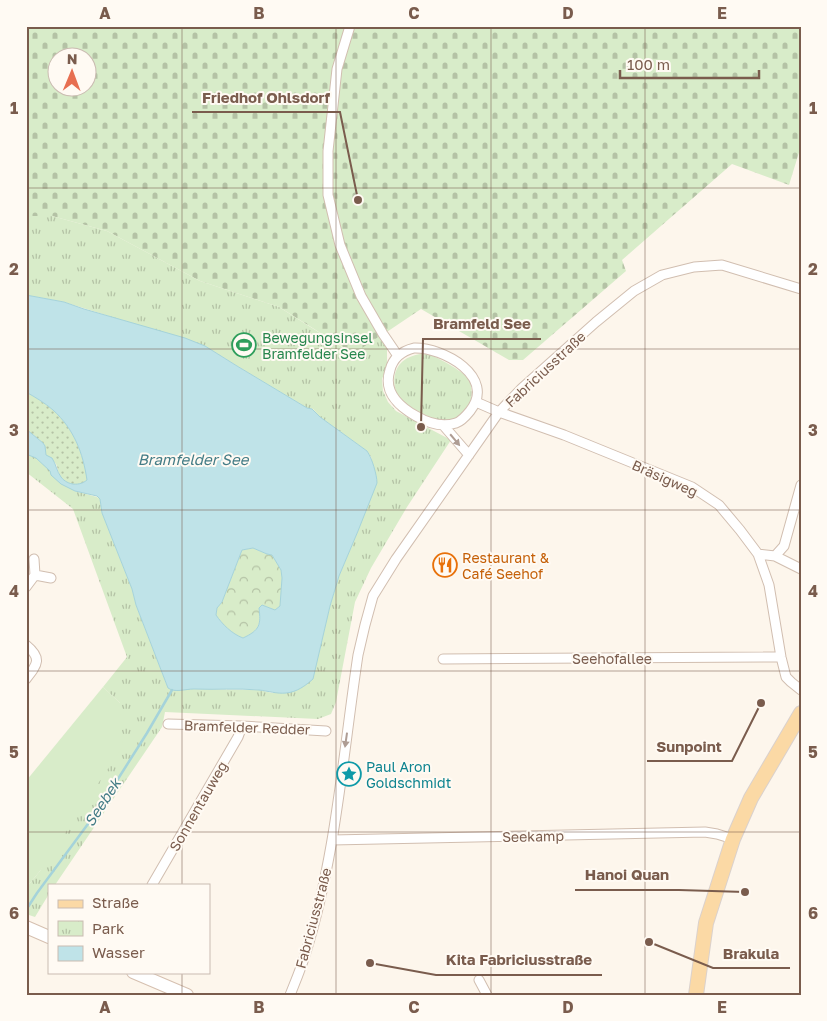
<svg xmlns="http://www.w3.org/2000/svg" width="827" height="1021" viewBox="0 0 827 1021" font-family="'Golos Text',sans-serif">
	<defs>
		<pattern id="grass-dots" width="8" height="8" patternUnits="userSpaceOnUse" patternTransform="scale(1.25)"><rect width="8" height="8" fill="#d8ecc9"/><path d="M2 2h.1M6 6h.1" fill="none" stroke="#b4c2a5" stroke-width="1.8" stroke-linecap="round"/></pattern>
		<pattern id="forest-crowns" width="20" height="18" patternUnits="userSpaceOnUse" patternTransform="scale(1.25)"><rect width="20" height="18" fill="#d8ecc9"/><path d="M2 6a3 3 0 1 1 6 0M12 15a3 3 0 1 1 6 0" fill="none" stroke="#b4c2a5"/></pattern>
		<pattern id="cemetery-stones" width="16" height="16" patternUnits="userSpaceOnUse" patternTransform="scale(1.25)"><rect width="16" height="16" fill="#d8ecc9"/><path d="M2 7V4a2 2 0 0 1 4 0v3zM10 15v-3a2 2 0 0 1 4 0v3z" fill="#b4c2a5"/></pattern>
		<pattern id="park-tufts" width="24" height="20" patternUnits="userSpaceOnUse" patternTransform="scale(1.25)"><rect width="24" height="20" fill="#d8ecc9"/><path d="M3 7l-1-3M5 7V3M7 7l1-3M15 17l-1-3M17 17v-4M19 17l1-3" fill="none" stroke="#b4c2a5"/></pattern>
	</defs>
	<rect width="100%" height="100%" fill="#fdf6ec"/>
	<!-- grass -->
	<path fill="url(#grass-dots)" d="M26,392C35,397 45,403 53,410C74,429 82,452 88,480C80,487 65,486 60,476C58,472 58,468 56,464C54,461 50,459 47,456C44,452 46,448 44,445C41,440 31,433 26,429Z"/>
	<!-- forest -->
	<path fill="url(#forest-crowns)" d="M253,548L267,554L272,555L281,570L282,578L280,606L275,610L262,605L259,608C261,625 260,630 243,638C232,634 222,624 216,615L217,608L222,602L242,550Z"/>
	<!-- cemetery -->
	<path fill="url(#cemetery-stones)" fill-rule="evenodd" d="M26,26H801V146L789,185L732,164L622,260L626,271L523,360H509L421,309L354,354L279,307L200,281L107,231L52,216H26ZM58,58H88V88H58Z"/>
	<!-- park -->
	<path fill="url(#park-tufts)" d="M26,216H52L107,231L200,281L279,307L353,354L380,336L387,349V367L382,379L383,391L388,402L396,411L451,440L407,507L371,568L355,602L336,702L331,714L318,719L165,712L162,727L55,885H49V894L35,917L26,914V888L40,871L120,703L103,687L127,657L73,509L26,472V454L36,458L75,491L97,497L100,499L102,513L132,589L136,605L166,683L168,688L178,690L188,689L260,690L272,693L312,679L330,606L339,576L358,531L374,471L371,457L367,451L320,417L313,409L307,408L237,366L205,346L64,302L26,295Z
		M420,354C424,354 428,354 431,355C440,359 465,372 469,380C472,386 472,393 471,399C470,405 464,414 458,417C453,420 446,421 440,420C430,419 403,404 398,396C392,385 393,369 403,361C408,357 414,355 420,354Z"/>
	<!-- garden -->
	<path fill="#d8ecc9" d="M103,687L120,703L123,746L40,871L26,888V781Z"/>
	<!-- water -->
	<path fill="#bfe3e8" stroke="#a5d3da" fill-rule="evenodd" d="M26,295L64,302L84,309L185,338L205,346L237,366L307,408L312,409L320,417L367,451C372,458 377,475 377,483L358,531L339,576L330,606L313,679C305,686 297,692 286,693C277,694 268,691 259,690C238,688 215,690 194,689C185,689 175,693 168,688L136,605L132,589L102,513L100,499L97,496L75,491L61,484L51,475L50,471L36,458L26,454V429L43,443L45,446L46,455L52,458C56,464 57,472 61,477C68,486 80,486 87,480C83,453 74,429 53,410C45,403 35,397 26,392ZM253,548L267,554L272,555L281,570L282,578L280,606L275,610L262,605L259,608C261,625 260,630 243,638C232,634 222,624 216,615L217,608L222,602L242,550Z"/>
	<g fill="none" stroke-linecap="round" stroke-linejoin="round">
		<!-- stream -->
		<path stroke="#a5d3da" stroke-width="2.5" d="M26,910L37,893L99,809L147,733L172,690"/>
		<!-- street casing -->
		<g stroke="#d1beb0" stroke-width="11">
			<path id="street" d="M350,26L337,69L328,151V195L340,245L361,296L383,334L398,356
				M414,348C443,347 497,377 470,411C466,416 462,421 456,423C441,428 428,423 416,416C398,406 383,391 390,370C393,358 402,351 414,348Z
				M476,402L499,412L564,435L692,487L719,505L740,530L758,554L769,585L781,657L786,677L791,682L801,690
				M443,425L469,455
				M758,554L775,556L784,546L801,485
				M775,556L801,569
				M34,559L35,575
				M26,587L35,575L51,578
				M26,645C42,658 38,664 26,679
				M443,659L781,657
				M168,724L242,726L326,731
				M332,840L705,832L717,834L733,839
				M152,885L238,737L242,726
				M479,980L487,995
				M290,995C296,980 302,966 306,952C336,856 343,754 358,655L365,625L373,596L396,559L499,412L522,388L596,322L634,291L662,275L694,267L722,265L801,289"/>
		</g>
		<!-- secondary casing -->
		<g stroke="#d6c0b0" stroke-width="14">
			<path id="secondary" d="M26,927L49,937
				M133,972L187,995"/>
		</g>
		<!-- primary casing -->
		<g stroke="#dad1cd" stroke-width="16">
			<path id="primary" d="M696,995L706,923L733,839L751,798L801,713"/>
		</g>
		<!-- street -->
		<use href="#street" stroke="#fff" stroke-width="9"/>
		<!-- secondary -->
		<use href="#secondary" stroke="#fff" stroke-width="12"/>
		<!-- primary -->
		<use href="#primary" stroke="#fbd9a5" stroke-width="14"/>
	</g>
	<!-- one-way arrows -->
	<defs><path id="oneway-solid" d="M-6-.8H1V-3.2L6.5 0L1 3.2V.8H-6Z" transform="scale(1.25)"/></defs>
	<g fill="#af9d94">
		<use href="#oneway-solid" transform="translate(455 440) rotate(50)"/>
		<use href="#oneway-solid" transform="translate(346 740) rotate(98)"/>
	</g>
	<!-- grid -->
	<path fill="none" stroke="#7a5c4d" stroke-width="1" stroke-opacity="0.55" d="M182,26V885M336,26V995M491,26V995M645,26V995M26,188H801M26,349H801M26,510H801M26,671H801M26,832H801M182,972V995"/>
	<!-- icons -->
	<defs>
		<g id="stadium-ring" transform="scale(1.25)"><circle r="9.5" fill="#fffaf3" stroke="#2e9e5b" stroke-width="1.5"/><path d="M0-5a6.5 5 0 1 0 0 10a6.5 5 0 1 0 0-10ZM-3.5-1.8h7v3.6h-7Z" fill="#2e9e5b"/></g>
		<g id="restaurant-ring" transform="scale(1.25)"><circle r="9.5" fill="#fffaf3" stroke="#e8710a" stroke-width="1.5"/><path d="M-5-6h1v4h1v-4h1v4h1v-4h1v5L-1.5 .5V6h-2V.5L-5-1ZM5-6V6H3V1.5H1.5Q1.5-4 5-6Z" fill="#e8710a"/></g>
		<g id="sight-ring" transform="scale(1.25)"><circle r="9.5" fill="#fffaf3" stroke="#0f9aa8" stroke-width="1.5"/><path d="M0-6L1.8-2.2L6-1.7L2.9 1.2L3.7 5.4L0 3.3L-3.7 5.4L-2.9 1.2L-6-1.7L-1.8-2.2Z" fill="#0f9aa8"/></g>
	</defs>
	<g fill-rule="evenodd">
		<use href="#stadium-ring" x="244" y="345"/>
		<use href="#restaurant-ring" x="445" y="565"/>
		<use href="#sight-ring" x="349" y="774"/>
	</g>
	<g text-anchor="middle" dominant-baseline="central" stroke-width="4" stroke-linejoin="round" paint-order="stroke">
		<!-- leisure labels -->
		<g font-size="14" fill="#27864d" stroke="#fffaf3" text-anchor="start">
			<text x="262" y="337">Bewegungsinsel<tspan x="262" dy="16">Bramfelder See</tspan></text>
		</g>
		<!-- street labels -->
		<g font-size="14" fill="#7a5c4d" stroke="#fffaf3">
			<text transform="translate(545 369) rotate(-43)">Fabriciusstraße</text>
			<text transform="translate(665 478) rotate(24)">Bräsigweg</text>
			<text x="612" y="658">Seehofallee</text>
			<text transform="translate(247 727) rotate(2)">Bramfelder Redder</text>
			<text transform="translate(198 806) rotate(-60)">Sonnentauweg</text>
			<text transform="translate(533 836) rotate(-1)">Seekamp</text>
			<text transform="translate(313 918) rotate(-75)">Fabriciusstraße</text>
		</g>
		<!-- food labels -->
		<g font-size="14" fill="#c56008" stroke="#fffaf3" text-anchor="start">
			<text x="462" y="557">Restaurant &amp;<tspan x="462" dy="16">Café Seehof</tspan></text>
		</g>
		<!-- culture labels -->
		<g font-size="14" fill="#0d838f" stroke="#fffaf3" text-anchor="start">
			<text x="366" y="766">Paul Aron<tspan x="366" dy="16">Goldschmidt</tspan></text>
		</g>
		<!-- water labels -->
		<g font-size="15" font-style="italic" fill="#437c86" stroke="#fffaf3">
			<text x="193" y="459">Bramfelder See</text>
			<text transform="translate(102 802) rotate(-57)">Seebek</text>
		</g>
	</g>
	<!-- callouts -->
	<path fill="none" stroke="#7a5c4d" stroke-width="2" d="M358 200L340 112H192M421 427L423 339H541M761 703L732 761H647M745 892L679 890H575M649 942L713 968H790M370 963L436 975H602"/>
	<g fill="#7a5c4d" stroke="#fffaf3" stroke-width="2">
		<circle cx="358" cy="200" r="5"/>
		<circle cx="421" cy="427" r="5"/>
		<circle cx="761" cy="703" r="5"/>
		<circle cx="745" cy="892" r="5"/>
		<circle cx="649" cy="942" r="5"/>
		<circle cx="370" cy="963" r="5"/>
	</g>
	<g font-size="15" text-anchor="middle" font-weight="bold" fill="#7a5c4d" stroke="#fffaf3" stroke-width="4" stroke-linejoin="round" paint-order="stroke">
		<text x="266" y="103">Friedhof Ohlsdorf</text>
		<text x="482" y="329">Bramfeld See</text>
		<text x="689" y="752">Sunpoint</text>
		<text x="627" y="880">Hanoi Quan</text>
		<text x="751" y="959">Brakula</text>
		<text x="519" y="965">Kita Fabriciusstraße</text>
	</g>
	<!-- border -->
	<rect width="827" height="1021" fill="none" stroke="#fffaf3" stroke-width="55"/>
	<!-- legend -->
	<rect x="48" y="884" width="162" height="90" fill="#fffaf3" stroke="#cabbb1"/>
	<rect x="58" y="900" width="25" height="8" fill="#fbd9a5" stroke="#cabbb1"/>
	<text x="92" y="908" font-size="15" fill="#7a5c4d">Straße</text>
	<rect x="58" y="921" width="25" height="15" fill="url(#park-tufts)" stroke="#cabbb1"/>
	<text x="92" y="934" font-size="15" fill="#7a5c4d">Park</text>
	<rect x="58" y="946" width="25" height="15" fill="#bfe3e8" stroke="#cabbb1"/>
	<text x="92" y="958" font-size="15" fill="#7a5c4d">Wasser</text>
	<!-- north arrow -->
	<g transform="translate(72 72) rotate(1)"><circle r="24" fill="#fffaf3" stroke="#cabbb1"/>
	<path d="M0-4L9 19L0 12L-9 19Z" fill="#e76f51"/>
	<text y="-8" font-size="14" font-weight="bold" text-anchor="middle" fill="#7a5c4d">N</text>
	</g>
	<!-- scale -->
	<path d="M620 70v8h139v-8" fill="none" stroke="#7a5c4d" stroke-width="2.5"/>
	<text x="627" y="70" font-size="15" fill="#7a5c4d" stroke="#fffaf3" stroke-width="4" paint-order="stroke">100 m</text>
	<rect x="28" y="28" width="772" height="966" fill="none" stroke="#7a5c4d" stroke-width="2"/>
	<g font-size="16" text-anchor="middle" font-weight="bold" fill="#7a5c4d">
		<text x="105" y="19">A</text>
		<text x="259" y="19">B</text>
		<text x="414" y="19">C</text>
		<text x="568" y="19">D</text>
		<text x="722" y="19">E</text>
		<text x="14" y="114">1</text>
		<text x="813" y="114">1</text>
		<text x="14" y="275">2</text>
		<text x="813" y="275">2</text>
		<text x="14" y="436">3</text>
		<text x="813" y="436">3</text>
		<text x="14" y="597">4</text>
		<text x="813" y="597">4</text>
		<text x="14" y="758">5</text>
		<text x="813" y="758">5</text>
		<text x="14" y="919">6</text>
		<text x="813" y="919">6</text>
		<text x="105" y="1013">A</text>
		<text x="259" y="1013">B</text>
		<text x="414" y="1013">C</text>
		<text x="568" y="1013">D</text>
		<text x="722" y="1013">E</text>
	</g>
</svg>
